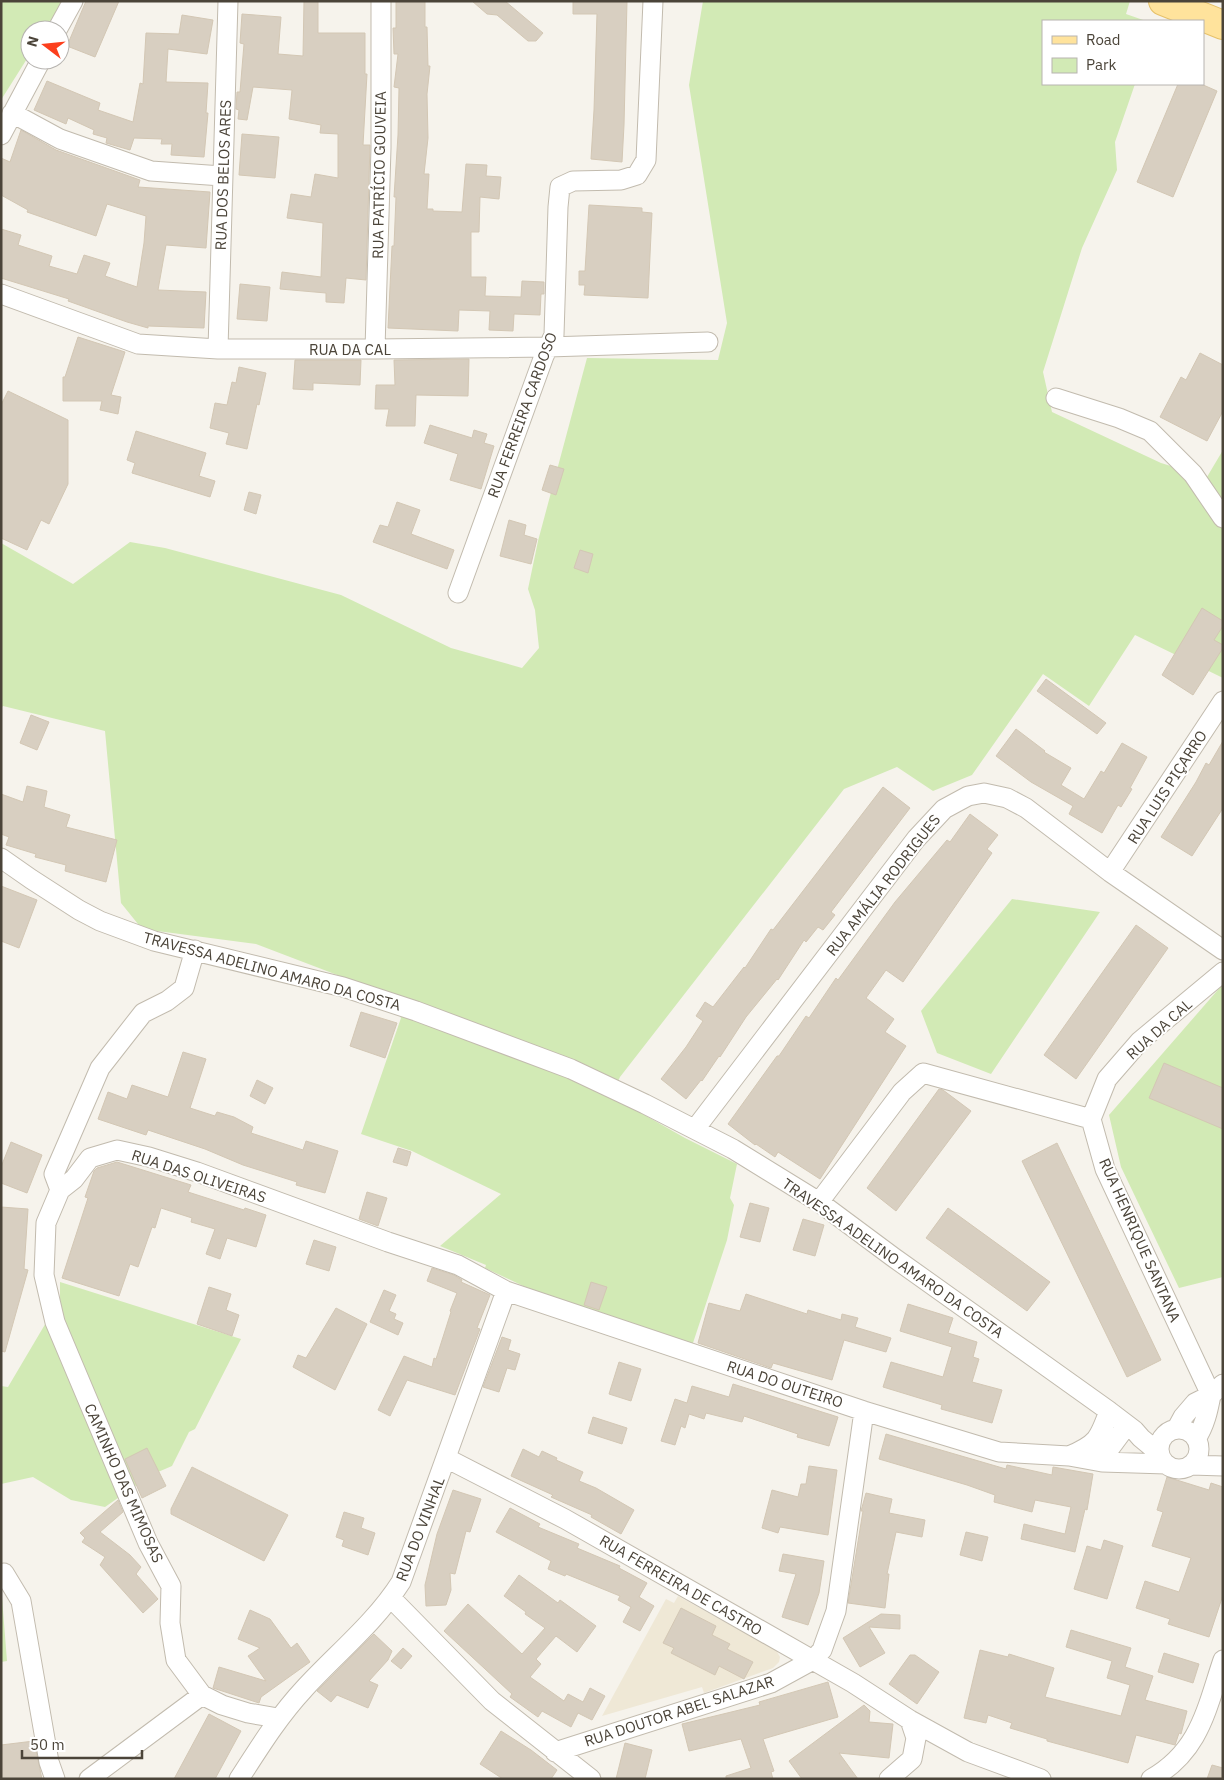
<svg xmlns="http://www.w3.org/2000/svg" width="1224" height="1780" viewBox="0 0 1224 1780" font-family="'IBM Plex Sans',sans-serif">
	<rect width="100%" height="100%" fill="#f6f3ec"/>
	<!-- education -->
	<path fill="#efe8d6" d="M678,1596L776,1650L780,1657L779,1662L773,1668L704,1693L702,1687L602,1716L666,1599L674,1603Z"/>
	<!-- green -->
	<path fill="#d2eab5" d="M1,1H63L45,30H30V54L1,100Z
		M703,1H1130L1126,14L1146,21H1043V84H1135L1115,142L1117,170L1082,248L1043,372L1052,412L1161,463L1207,477L1223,450V678L1135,635L1089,706L1043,674L972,775L933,791L897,767L844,789L620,1077L611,1096L685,1138L737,1164L730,1198L734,1205L727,1240L691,1349L540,1294L485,1268L486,1265L440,1246L501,1194L412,1151L361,1134L401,1018L387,994L256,944L142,929L121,903L105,731L3,706L1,708V543L73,584L130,542L165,548L341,595L451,648L522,668L539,648L535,610L528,589L538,541L587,358L718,360L727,323L689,85Z
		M1012,899L1100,912L991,1074L937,1053L921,1011Z
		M1223,984V1277L1179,1288L1121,1167L1109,1115Z
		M60,1282L241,1339L195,1429L189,1432L172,1466L151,1475L105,1507L71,1500L33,1477L1,1484V1386L8,1387L60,1299Z
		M1,1585L7,1661L1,1662Z"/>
	<!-- building -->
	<path fill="#d8cfc1" stroke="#d3c7b4" d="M86,1H119L95,57L67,46Z
		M304,1H318V33H365V74H367L363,145H370L366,280L346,278L344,303L326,302V293L280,289L282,272L321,277L323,223L287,218L291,194L311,197L315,174L338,178V134L320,133L321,125L289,119L292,90L253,87L247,120L238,119L239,110L236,109L237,92H240L244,44L240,43L242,14L281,17L278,54L303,56Z
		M396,1H425V27H427L428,66H430L427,94L428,138L424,174H429L427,209H433V211L462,212L466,164L487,165L486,176L501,177L499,199L480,197L479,232H471V277H486L485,296L521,297L522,281L544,282V294H541L540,315L514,314L513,331L489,330L490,311L459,310L458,331L388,328L392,246H394L396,197H394L398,135L399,88L394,87L398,54H394L393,28H396Z
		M472,1H505L543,33L536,41H528L497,15L487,14Z
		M573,1H627L624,125L622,162L591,159L594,110L597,14H573Z
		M182,15L213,20L207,54L168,49L166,82L208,83L206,113H208L204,157L171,155L172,144H161L162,139L134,138L130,150L106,143L107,138L93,134L94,130L68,118L66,124L34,110L47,81L100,103L98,110L133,122L140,83L143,84L146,33L179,34Z
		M1178,84H1201L1217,91L1173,197L1137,182Z
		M21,130L56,150L140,180L138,187L210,192L206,248L166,245L158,290L206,292L204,328L148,326V328L127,322L68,301L69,299L1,278V229L21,235L18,245L52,256L49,266L77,274L84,255L110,263L105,276L137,287L144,243L146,216L107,204L96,236L27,212L28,210L1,195V158L10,162Z
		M242,134L279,137L275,178L239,175Z
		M589,205L642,208V212L652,213L648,298L584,295L585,285H579V271H585Z
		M240,284L270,287L267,321L237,319Z
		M78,337L125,352L111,395L121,397L118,414L100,410L102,401H63V377H65Z
		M1200,353L1223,365V411L1207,441L1160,417L1181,377L1186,380Z
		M469,359L468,396L416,395L415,426H386L389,409H375L376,385H395L394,360Z
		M295,360H361L360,385L313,383V390L293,389Z
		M239,367L266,373L259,405L257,404L247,449L226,444L229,433L210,428L215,403L227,405L232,382L236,383Z
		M8,391L68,420V484L49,524L41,520L27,550L1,538V405Z
		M430,425L472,438L474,430L487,434L484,443L494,446L481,489L450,480L458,454L424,443Z
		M136,431L206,453L199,476L215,481L210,497L132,473L135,463L127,460Z
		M550,465L564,469L556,495L542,490Z
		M249,492L261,495L256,514L244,510Z
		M397,502L420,510L411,534L454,550L447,569L373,542L380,525L388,527Z
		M509,520L526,525L524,535L537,539L531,564L500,556Z
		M580,550L593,554L588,573L574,568Z
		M1202,608L1223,621V626L1214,640L1223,645V648L1193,695L1162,675Z
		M1046,679L1106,723L1097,734L1037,691Z
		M31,715L49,722L37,750L20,743Z
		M1016,729L1045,751L1044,752L1071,768L1061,785L1084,799L1101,771L1104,773L1122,743L1147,757L1130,788L1132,789L1121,807L1118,805L1102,833L1069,814L1073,806L1031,782L996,756Z
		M1223,741V808L1192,856L1161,837L1196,782L1206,763L1209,765Z
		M27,786L47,791L44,807L70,815L66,827L117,840L106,882L65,871L66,865L35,857L36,854L6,845L9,837L1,834V794L23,802Z
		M883,787L910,808L831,912L835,915L823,930L818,927L806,942L804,940L778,980L777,979L746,1017L720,1057L719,1056L702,1081L701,1080L686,1099L661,1079L686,1047L703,1021L696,1016L705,1002L713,1007L744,967L745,968L771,929L773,930Z
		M970,814L998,835L987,849L992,853L903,982L886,970L866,998L894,1019L885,1032L906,1046L820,1179L778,1152L775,1157L756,1144L755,1145L728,1124L777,1056H779L806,1016L809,1018L836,978L838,980L895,902L947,840L950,842Z
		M1,886L37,900L19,948L1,941Z
		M1136,925L1168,948L1076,1079L1044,1055Z
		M361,1012L397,1023L385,1058L350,1046Z
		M183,1052L206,1059L190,1108L215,1116L217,1112L234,1117L253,1127L251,1133L303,1150L306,1141L338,1151L325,1193L296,1185L297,1182L243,1165L205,1149L148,1130L146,1135L98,1119L108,1092L127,1099L132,1085L168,1097Z
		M1164,1063L1223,1088V1129L1149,1098Z
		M257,1080L273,1088L265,1104L250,1096Z
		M939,1089L943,1090L971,1111L896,1211L867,1188Z
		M11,1142L42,1155L27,1193L1,1183V1167Z
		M1057,1143L1161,1360L1127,1377L1022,1161Z
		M398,1148L411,1152L407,1166L393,1162Z
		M117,1162L191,1185L188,1192L244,1210L245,1208L266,1215L256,1247L227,1238L220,1259L206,1254L215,1229L191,1222L192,1218L161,1208L155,1228L152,1227L138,1267L130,1264L119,1296L62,1278L88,1198L85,1197L94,1171L97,1168Z
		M367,1192L387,1198L378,1226L359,1219Z
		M750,1203L769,1208L760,1242L740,1237Z
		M1,1207L28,1209L24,1269L28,1270L5,1352L1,1351Z
		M948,1208L1050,1282L1027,1311L926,1238Z
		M803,1219L824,1225L815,1256L793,1250Z
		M314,1240L336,1247L329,1271L306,1264Z
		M432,1268L454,1275L462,1280L461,1282L490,1295L477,1328L480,1329L455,1395L407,1380L390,1416L378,1410L404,1356L432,1367L434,1358L436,1359L451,1312L450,1311L457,1293L427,1281Z
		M591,1282L607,1287L599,1310L584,1305Z
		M209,1287L231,1294L226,1310L239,1315L232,1336L197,1324Z
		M384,1290L396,1295L389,1311L396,1314L394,1319L403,1323L398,1335L370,1322Z
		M746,1294L807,1314L808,1310L841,1320L842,1314L858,1318L855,1327L891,1338L886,1352L844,1340L832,1380L773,1363L771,1368L698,1343L709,1303L740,1311Z
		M908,1304L953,1318L948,1333L977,1342L973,1357L979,1359L972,1382L1002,1390L992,1423L941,1409L942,1405L883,1387L891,1362L943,1377L952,1347L900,1331Z
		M336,1308L367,1324L335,1390L293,1367L298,1355L306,1358Z
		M502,1337L511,1340L508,1350L520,1354L515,1370L507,1368L499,1392L483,1387Z
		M619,1362L641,1369L631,1401L609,1394Z
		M733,1384L838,1417L829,1446L797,1437L798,1434L744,1416L742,1422L706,1413L704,1419L689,1414L685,1428L681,1426L675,1445L661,1441L675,1399L687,1403L692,1386L729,1397Z
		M593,1417L627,1428L622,1444L588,1433Z
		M886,1434L1006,1469L1007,1465L1052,1475L1053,1467L1093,1474L1087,1510L1085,1509L1075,1552L1021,1539L1024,1524L1065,1534L1071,1507L1035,1500L1032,1512L994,1502L995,1495L967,1485L879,1459Z
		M147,1448L166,1486L142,1498L125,1459Z
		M523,1449L539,1457L542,1451L557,1458L556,1460L583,1472L579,1481L596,1488L634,1510L621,1534L591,1517L592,1515L551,1497L553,1495L511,1476Z
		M809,1466L837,1470L828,1535L780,1527L778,1533L762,1528L772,1490L798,1497L801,1484H806Z
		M192,1467L288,1515L264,1561L171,1514V1509Z
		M1167,1477L1209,1490L1211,1483L1223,1487V1595L1209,1637L1168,1624L1170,1619L1136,1608L1145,1581L1179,1592L1191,1558L1152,1546L1163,1512L1157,1510Z
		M453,1490L481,1499L470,1532L466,1531L455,1574L450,1573L451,1590L446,1605L426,1606L425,1585L437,1534Z
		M866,1493L892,1499L889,1513L925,1520L922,1537L896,1532L887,1574H889L885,1608L848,1603L863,1511H861Z
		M118,1500L123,1512L100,1532L130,1555L141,1567L136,1574L158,1599L143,1613L100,1565L105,1557L82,1542L85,1538L80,1533Z
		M510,1508L540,1524L538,1527L579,1544L577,1548L620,1566L619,1568L647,1583L639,1597L654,1606L640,1631L623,1622L631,1607L618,1600L620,1596L566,1574L565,1576L548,1569L551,1561L496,1532Z
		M344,1512L364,1518L361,1528L375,1533L368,1555L342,1546L344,1540L336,1537Z
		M966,1532L988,1537L982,1561L960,1555Z
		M1104,1540L1123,1546L1107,1599L1074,1589L1087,1546L1101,1550Z
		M783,1554L824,1561L819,1593L808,1625L782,1617L796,1574L779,1571Z
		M519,1575L558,1603L560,1600L596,1626L577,1652L556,1636L536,1659L541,1664L530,1677L564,1701L568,1694L583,1702L590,1688L605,1696L592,1720L578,1713L571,1727L542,1711L538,1717L510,1697L512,1694L444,1631L468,1604L522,1654L545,1628L525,1614L526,1612L504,1596Z
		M681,1608L716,1626L712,1635L730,1644L727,1649L753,1662L744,1679L719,1666L715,1675L671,1653L674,1648L663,1643Z
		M250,1610L270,1619L291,1648L297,1643L310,1662L261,1697L259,1703L213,1688L219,1667L266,1681L248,1656L260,1648L238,1639Z
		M881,1614L900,1615V1629L869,1627L885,1653L860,1667L843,1638Z
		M1071,1630L1131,1648L1125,1667L1153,1676L1145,1700L1187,1711L1181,1734L1179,1733L1175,1745L1136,1735L1128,1763L1047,1741V1739L1010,1728L1012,1723L988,1715L986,1723L964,1718L980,1650L1008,1657L1009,1654L1054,1668L1045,1697L1121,1716L1130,1685L1107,1678L1112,1661L1066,1647Z
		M374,1634L392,1651L388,1660L369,1681L378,1685L368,1708L337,1695L331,1702L317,1691Z
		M403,1648L412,1656L401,1669L391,1661Z
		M1164,1653L1199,1664L1193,1683L1158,1672Z
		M910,1655H915L939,1672L917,1704L889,1684Z
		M828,1682L838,1717L763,1739L774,1771L771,1772L773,1779H726V1776L751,1768L741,1739L689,1751L682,1724L760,1705L759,1702Z
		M864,1705L870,1711L869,1722L893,1724L889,1758L839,1753L858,1779H802L789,1761Z
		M209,1714L241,1731L215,1779H174Z
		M501,1731L531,1750L557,1770L551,1779H503L480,1764Z
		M34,1741L42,1779H1V1745Z
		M625,1743L652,1750L645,1779H616Z
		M1212,1765L1223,1768V1779H1207Z"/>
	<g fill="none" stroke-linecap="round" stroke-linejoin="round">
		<!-- street casing -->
		<g stroke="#c2bbae" stroke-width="21">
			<path id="street" d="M57,30L73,1
				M12,113L60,139L151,171L222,176
				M1,135L41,60
				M1,294L138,344L218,349H375L548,347L708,342
				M218,349L228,1
				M375,349L381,148V1
				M1056,398L1119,418L1150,431L1193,474L1223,518
				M458,593L544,356L554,335L558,207L560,187L573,181L621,180L637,175L646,160L653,1
				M1,858L31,879L79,910L100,921L154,941L343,987L416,1011L571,1069L645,1104L733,1149L819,1202L893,1257L1109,1411L1134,1430L1141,1438L1159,1453
				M1110,872L1223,701
				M195,950L184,988L167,1001L143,1013L100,1068L54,1174L60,1190L74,1179L90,1158L117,1150L149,1157L197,1172L388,1242L458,1265L506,1291L864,1411L999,1452L1069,1456L1102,1462L1166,1464
				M1091,1119L1107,1079L1140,1041L1223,972
				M695,1129L916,839L944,809L968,796L984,793L1007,798L1026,808L1110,872L1223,950
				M60,1190L46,1223L44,1275L55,1322L148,1543L171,1586L170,1623L176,1660L202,1695L222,1705L248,1713L278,1718
				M819,1202L902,1092L923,1073L1091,1119L1105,1169L1211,1395
				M1177,1428L1183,1417L1195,1403L1211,1395L1223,1384
				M1159 1449a20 20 0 1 1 40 0a20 20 0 1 1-40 0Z
				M1196,1439C1205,1425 1208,1411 1211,1395
				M1069,1456C1097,1444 1099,1439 1109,1411
				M446,1458L565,1519L853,1683L910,1720L968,1752L1041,1779
				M1102,1462L1107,1452L1127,1425
				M1191,1465L1223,1466
				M4,1573L21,1601L49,1762L55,1779
				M391,1598L492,1701L591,1779
				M555,1752L771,1683L813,1660L822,1650L836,1611L864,1411
				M89,1779L202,1695
				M239,1779C259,1748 278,1717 304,1689C336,1654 375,1623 401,1582L506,1291
				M889,1779L912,1759L916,1738L910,1720
				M1151,1779C1200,1751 1206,1710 1223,1660"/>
		</g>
		<!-- primary casing -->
		<g stroke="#e6c16a" stroke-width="30">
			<path id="primary" d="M1163,1L1223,25"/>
		</g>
		<!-- street -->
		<use href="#street" stroke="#fff" stroke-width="19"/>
		<!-- primary -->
		<use href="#primary" stroke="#ffe39c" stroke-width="28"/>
	</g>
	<g text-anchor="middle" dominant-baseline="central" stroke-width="4" stroke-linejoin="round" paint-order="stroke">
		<!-- street labels -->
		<g font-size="15" fill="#4b4439" stroke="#fff">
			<text transform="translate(223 175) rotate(-88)">RUA DOS BELOS ARES</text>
			<text transform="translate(379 175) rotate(-89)">RUA PATRÍCIO GOUVEIA</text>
			<text x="350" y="349">RUA DA CAL</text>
			<text transform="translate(522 415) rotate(-70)">RUA FERREIRA CARDOSO</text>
			<text transform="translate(1167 787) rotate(-57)">RUA LUIS PIÇARRO</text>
			<text transform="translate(883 885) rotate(-52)">RUA AMÁLIA RODRIGUES</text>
			<text transform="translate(272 971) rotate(15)">TRAVESSA ADELINO AMARO DA COSTA</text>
			<text transform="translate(1159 1029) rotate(-42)">RUA DA CAL</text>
			<text transform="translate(199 1176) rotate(18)">RUA DAS OLIVEIRAS</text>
			<text transform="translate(1140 1240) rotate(66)">RUA HENRIQUE SANTANA</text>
			<text transform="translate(893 1258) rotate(35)">TRAVESSA ADELINO AMARO DA COSTA</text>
			<text transform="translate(785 1384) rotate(18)">RUA DO OUTEIRO</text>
			<text transform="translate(124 1483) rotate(66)">CAMINHO DAS MIMOSAS</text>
			<text transform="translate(420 1529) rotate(-69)">RUA DO VINHAL</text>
			<text transform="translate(681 1585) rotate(30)">RUA FERREIRA DE CASTRO</text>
			<text transform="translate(679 1711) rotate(-18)">RUA DOUTOR ABEL SALAZAR</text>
		</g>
	</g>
	<!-- border -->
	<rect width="1224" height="1780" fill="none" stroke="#4b4439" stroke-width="5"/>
	<!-- legend -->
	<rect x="1042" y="20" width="162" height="65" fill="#ffffff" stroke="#b7b4b0"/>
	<rect x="1052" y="36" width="25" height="8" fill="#ffe39c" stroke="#b7b4b0"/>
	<text x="1086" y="45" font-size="15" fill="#4b4439">Road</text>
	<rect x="1052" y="58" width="25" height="15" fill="#d2eab5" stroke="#b7b4b0"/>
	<text x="1086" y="70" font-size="15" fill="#4b4439">Park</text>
	<!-- north arrow -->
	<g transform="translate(45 45) rotate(286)"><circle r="24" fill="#ffffff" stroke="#b7b4b0"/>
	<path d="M0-4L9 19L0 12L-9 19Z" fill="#fc3f1d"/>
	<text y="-8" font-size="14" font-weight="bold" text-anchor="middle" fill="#4b4439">N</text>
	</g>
	<!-- scale -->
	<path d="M22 1750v8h120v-8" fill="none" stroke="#4b4439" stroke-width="2.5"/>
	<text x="30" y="1750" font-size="15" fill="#4b4439" stroke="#ffffff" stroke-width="4" paint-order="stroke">50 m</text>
</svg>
